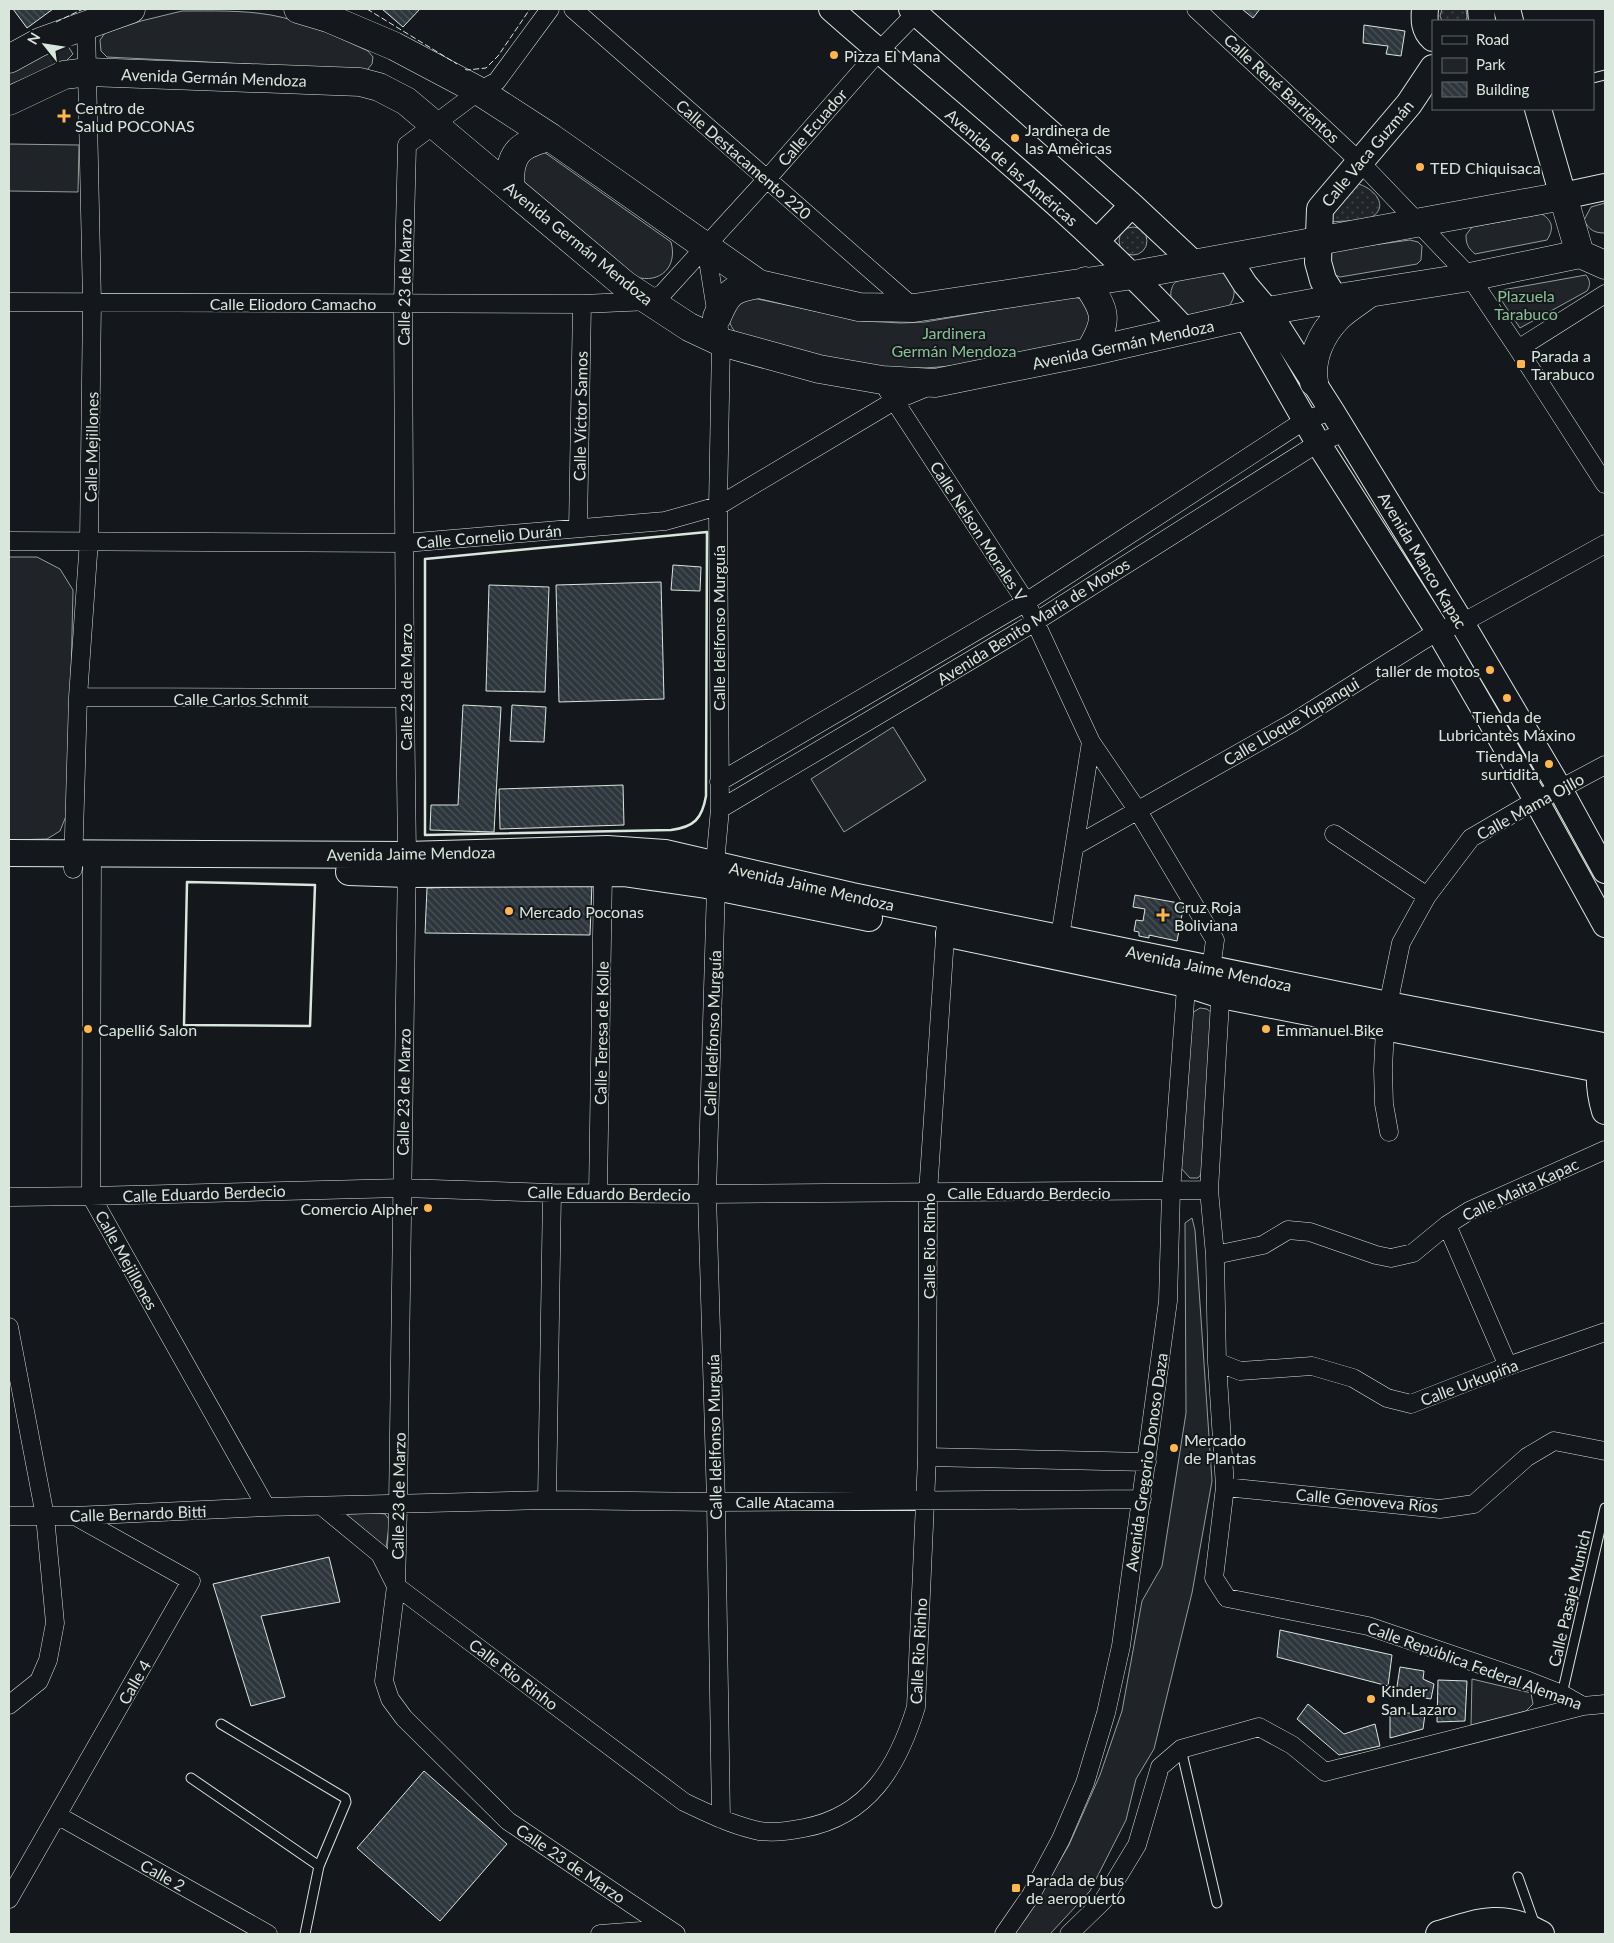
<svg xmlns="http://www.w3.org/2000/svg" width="1614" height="1943" viewBox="0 0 1614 1943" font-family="Lato,sans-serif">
	<defs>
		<pattern id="grass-dots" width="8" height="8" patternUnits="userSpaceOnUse" patternTransform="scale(1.25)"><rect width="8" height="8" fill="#202428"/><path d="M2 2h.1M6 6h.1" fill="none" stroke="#404447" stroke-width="1.8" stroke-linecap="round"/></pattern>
		<pattern id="building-back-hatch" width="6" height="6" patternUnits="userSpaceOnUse" patternTransform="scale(1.25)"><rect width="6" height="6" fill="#2c363c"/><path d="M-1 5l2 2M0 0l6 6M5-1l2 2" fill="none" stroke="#4a5358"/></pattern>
	</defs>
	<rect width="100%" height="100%" fill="#14181c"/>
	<!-- grass -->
	<path fill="url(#grass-dots)" stroke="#939e99" d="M1442,9H1466L1467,17L1466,21H1442L1440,16Z
		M1353,183C1369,184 1392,204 1372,217C1365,221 1339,221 1329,222L1326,216Z
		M1119 241a14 14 0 1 1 28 0a14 14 0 1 1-28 0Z"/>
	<!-- park -->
	<path fill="#202428" stroke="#939e99" d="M182,11C212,11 242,10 271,15C305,21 337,37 368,51L373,57L372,64L367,70L107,57L101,51L100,40L105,33L141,21Z
		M68,46L73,54L66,61L9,85V73L41,56Z
		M9,144L79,145L78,192L9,191Z
		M544,152L671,242C678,267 660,284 636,277L523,182V161Z
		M1605,203V233C1594,233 1589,230 1584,220L1591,207Z
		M1542,214C1553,221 1554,229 1547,240L1475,254C1468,248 1466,244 1466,235L1472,227Z
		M1410,240L1418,242L1422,246L1421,260L1417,264L1340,277L1333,274L1330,254L1336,250Z
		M1218,271C1234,276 1239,293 1229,306L1189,315C1178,309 1167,302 1172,288C1173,284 1175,282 1180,280C1191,276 1206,274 1218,271Z
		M1586,275C1590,280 1591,285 1587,291L1520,328L1500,298L1502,290Z
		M748,297L863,321L901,323L925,322L1070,297C1082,298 1087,300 1094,310L1083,340C1024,352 963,370 903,368C847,367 792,349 739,336C721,318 730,309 748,297Z
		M9,557H37L60,569L73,590L68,811L60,831L47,839L9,840Z
		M893,727L926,780L844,832L811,779Z
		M1200,1008L1207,1009L1213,1014L1203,1172L1198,1178H1190L1180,1167L1192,1013Z
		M1192,1218L1195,1230L1212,1481L1192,1593L1154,1749L1136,1779L1126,1820L1090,1891L1050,1934H1014L1027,1917L1069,1845L1100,1775L1122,1711L1142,1601L1162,1566L1186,1413L1185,1223Z
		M378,1513L385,1514L390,1521L386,1548L341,1514Z
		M1472,1679L1531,1693L1533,1704L1526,1711L1471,1725Z"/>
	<!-- building -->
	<path fill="url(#building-back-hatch)" stroke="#d8e6dc" d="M13,9H53L27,28Z
		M382,9H420L403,27Z
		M1242,9H1260L1253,18Z
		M1364,25L1405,31L1401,56L1386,54L1388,46L1363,43Z
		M673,565L701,567L700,591L671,590Z
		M661,582L664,699L559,702L556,585Z
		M489,585L549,587L545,692L486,691Z
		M463,705L501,707L494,832L430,830L431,805H458Z
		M512,705L546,707L544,742L510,741Z
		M623,785L624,825L500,829L499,789Z
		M592,883L590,935L425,933L427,888Z
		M1135,895L1184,904L1177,941L1149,935V938L1139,936V932L1134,931L1136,920L1143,921L1145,909L1133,907Z
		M329,1557L340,1602L261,1616L285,1697L251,1706L213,1584Z
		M1280,1630L1392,1655L1388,1686L1277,1657Z
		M1400,1667L1424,1671L1423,1679L1434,1684L1431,1699L1396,1693Z
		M1438,1680L1467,1681L1465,1721L1437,1722Z
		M1308,1704L1344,1734L1375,1724L1380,1746L1339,1755L1297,1719Z
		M1390,1712L1425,1714L1423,1729L1390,1738Z
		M424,1771L507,1844L440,1921L357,1848Z"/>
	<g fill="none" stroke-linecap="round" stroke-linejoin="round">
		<!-- lane casing -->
		<g stroke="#d8e6dc" stroke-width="11">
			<path id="lane" d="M1593,78L1605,75
				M1562,1694L1605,1508
				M221,1724L345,1798L346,1802L319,1866L305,1934
				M1181,1749L1217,1903
				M191,1778L319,1866
				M1518,1877L1535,1925"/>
		</g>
		<!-- street casing -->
		<g stroke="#d8e6dc" stroke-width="19">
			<path id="street" d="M550,9L497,81L479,91L407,145L403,304L405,698L407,855L398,1505L396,1586L384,1681L390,1699L404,1718L508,1821L676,1934
				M573,9L914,308
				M1196,9L1360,162L1470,277L1518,349L1605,484
				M706,247L721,342L718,506L720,809L715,863L716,887L707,1194L716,1502L721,1819
				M9,302L582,304L650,301L663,293L767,179L879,51L920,9
				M1518,349L1605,294
				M888,391L1026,602L1091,742L1138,811L1215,940L1211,969
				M578,528L582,304
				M9,541L405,543L665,521L718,506L894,401L930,386
				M78,697L405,698
				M719,782L1026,602L1305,420L1332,411
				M720,809L1035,622L1318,443L1345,432
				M1334,834L1427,896
				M1075,846L1292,723L1438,631L1462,623L1605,544
				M92,853L91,1196L266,1507
				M73,869L78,697L89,540L92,302L86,25
				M1058,949L1091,742
				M1221,985L1209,1190L1215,1255L1217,1362L1225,1487L1214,1578L1227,1598L1368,1626L1529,1681L1562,1694L1583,1706
				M1389,1132L1384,1104L1383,1070L1385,1028L1388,1005L1401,943L1427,896L1471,838L1536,800L1560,789L1605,765
				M598,1193L603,873
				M9,1197L91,1196L402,1188L552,1193L707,1194L1209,1190
				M1447,1225L1508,1366
				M1215,1255L1263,1245L1288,1230L1310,1232L1376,1255L1391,1258L1413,1253L1447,1225L1469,1211L1605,1150
				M9,1327L45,1516L55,1623L48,1660L39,1681L9,1705
				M1217,1362L1240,1371L1312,1366L1353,1378L1387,1398L1411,1404L1508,1366L1605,1332
				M927,1457L1147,1462
				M1225,1487L1440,1509L1474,1504L1527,1457L1554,1441L1605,1451
				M547,1500L552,1193
				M323,1507L380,1554L396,1586L684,1802C707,1813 730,1824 755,1830C770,1834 789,1831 804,1828C869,1816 898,1766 916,1707L927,1457L928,1193L946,922
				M9,1516H74L266,1507L547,1500L716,1502L1142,1499
				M57,1815L268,1934
				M9,1899L191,1581L75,1516
				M600,1934L668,1929
				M1004,1934L1031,1895L1061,1839L1085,1783L1106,1713L1121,1646L1168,1301L1171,1191L1187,974
				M1069,1934L1103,1901L1137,1845L1160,1767L1181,1749L1259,1727L1292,1745L1325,1772L1583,1706L1605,1704"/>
		</g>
		<!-- secondary casing -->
		<g stroke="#d8e6dc" stroke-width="26">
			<path id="secondary" d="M831,9C951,115 1078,214 1186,331
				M911,9L1132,205L1195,264
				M1097,241L1132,205
				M1228,257L1245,284L1268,311L1332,411L1462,623L1560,789L1605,871
				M1246,317L1318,443L1438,631L1536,800L1605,925"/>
		</g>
		<!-- primary casing -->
		<g stroke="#d8e6dc" stroke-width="28">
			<path id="primary" d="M1425,9C1424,20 1424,30 1433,38
				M1481,9L1482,21
				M1507,9L1510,21
				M1538,109L1563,196L1605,187
				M1335,299L1323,280L1318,262L1320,209L1409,104L1433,68
				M9,853L407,855L607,849L665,853L852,896L1388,1005L1603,1046
				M349,872L407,874L623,873L706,885L869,918
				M949,934L1187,984L1221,995L1599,1069
				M1602,1053C1598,1073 1599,1091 1605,1111
				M1439,1934C1478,1922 1502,1912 1541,1934"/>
		</g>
		<!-- highway casing -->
		<g stroke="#d8e6dc" stroke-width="29">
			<path id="highway" d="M298,9L328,18L394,46L479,91L550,137L759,284L859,307L914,308L1133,275L1563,196L1580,254
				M9,59L40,42L131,9
				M9,101L64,75L88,72L360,82L379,87L406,101L625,285L689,327L721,342L819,369L882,380L935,383L1089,352L1268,311L1350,296L1470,277L1580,254
				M510,188C509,154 517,145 550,137
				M1580,254L1605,265
				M1085,281C1107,312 1109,320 1089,352
				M717,317C728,291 732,289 759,284
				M1314,382C1310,359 1321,334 1338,317C1346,309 1358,302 1367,295"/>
		</g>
		<!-- lane -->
		<use href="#lane" stroke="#14181c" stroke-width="9"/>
		<!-- street -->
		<use href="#street" stroke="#14181c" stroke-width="18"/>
		<!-- secondary -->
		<use href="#secondary" stroke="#14181c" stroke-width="24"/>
		<!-- primary -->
		<use href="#primary" stroke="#14181c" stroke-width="26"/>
		<!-- highway -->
		<use href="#highway" stroke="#14181c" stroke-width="28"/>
		<!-- fence -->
		<path stroke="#d8e6dc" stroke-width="1" stroke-dasharray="6 2.5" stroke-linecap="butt" d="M367,9L457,64
			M56,22L83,9
			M465,69L467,70L486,68L498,56L530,9"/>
		<!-- wall -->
		<path stroke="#d8e6dc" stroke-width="2.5" d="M707,532L706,796C702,819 694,827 671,830L425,835V559Z
			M187,882L315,885L310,1026L184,1025Z"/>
	</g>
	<!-- markers -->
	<g fill="#ffb74d" stroke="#14181c" stroke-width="2">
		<circle cx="834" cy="55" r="5"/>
		<path d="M61.5 108.5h5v5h5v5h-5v5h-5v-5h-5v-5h5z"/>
		<circle cx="1015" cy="138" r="5"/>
		<circle cx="1420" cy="167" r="5"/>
		<rect x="1516" y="359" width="10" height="10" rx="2.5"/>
		<circle cx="1490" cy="670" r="5"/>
		<circle cx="1507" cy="698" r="5"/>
		<circle cx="1549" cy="764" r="5"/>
		<circle cx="509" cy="911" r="5"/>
		<path d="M1160.5 907.5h5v5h5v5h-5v5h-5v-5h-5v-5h5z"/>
		<circle cx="88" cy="1029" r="5"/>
		<circle cx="1266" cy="1029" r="5"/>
		<circle cx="428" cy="1208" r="5"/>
		<circle cx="1174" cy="1448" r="5"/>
		<circle cx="1371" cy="1699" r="5"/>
		<rect x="1011" y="1883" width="10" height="10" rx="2.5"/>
	</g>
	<g text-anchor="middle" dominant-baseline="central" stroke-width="4" stroke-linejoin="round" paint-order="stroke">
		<!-- poi labels -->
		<g font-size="16" fill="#d8e6dc" stroke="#14181c" text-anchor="start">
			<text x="844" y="55">Pizza El Mana</text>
			<text x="75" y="107">Centro de<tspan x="75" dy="18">Salud POCONAS</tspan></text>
			<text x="1025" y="129">Jardinera de<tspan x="1025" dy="18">las Américas</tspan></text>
			<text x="1430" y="167">TED Chiquisaca</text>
			<text x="1531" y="355">Parada a<tspan x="1531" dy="18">Tarabuco</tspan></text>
			<text x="1480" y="670" text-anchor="end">taller de motos</text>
			<text x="1507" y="716" text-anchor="middle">Tienda de<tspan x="1507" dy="18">Lubricantes Máxino</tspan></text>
			<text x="1539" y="755" text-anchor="end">Tienda la<tspan x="1539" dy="18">surtidita</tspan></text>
			<text x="1174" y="906">Cruz Roja<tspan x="1174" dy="18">Boliviana</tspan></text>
			<text x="519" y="911">Mercado Poconas</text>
			<text x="98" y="1029">Capelli6 Salon</text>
			<text x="1276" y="1029">Emmanuel Bike</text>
			<text x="418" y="1208" text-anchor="end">Comercio Alpher</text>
			<text x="1184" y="1439">Mercado<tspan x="1184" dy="18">de Plantas</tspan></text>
			<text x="1381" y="1690">Kinder<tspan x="1381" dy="18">San Lazaro</tspan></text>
			<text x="1026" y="1879">Parada de bus<tspan x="1026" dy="18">de aeropuerto</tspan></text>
		</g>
		<!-- street labels -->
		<g font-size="16" fill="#d8e6dc" stroke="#14181c">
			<text transform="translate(214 77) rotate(2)">Avenida Germán Mendoza</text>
			<text transform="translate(1282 88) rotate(43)">Calle René Barrientos</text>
			<text transform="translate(812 127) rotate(-49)">Calle Ecuador</text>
			<text transform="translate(1367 153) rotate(-50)">Calle Vaca Guzmán</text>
			<text transform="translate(744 159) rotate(41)">Calle Destacamento 220</text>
			<text transform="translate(1012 167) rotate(41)">Avenida de las Américas</text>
			<text transform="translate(579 243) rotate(39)">Avenida Germán Mendoza</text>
			<text transform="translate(404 282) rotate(-89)">Calle 23 de Marzo</text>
			<text x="293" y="303">Calle Eliodoro Camacho</text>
			<text transform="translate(1123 344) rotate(-12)">Avenida Germán Mendoza</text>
			<text transform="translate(580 416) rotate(-89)">Calle Víctor Samos</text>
			<text transform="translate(91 447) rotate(-89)">Calle Mejillones</text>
			<text transform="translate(979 531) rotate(57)">Calle Nelson Morales V</text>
			<text transform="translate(489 536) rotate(-5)">Calle Cornelio Durán</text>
			<text transform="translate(1423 560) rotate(59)">Avenida Manco Kapac</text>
			<text transform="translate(1033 621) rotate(-32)">Avenida Benito María de Moxos</text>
			<text transform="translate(718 628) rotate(-90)">Calle Idelfonso Murguía</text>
			<text transform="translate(405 687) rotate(-90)">Calle 23 de Marzo</text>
			<text x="241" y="698">Calle Carlos Schmit</text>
			<text transform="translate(1291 721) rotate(-31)">Calle Lloque Yupanqui</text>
			<text transform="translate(1530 806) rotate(-29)">Calle Mama Ojllo</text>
			<text transform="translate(411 853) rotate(-1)">Avenida Jaime Mendoza</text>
			<text transform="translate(812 886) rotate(13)">Avenida Jaime Mendoza</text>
			<text transform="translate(1209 968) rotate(12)">Avenida Jaime Mendoza</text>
			<text transform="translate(601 1033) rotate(-89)">Calle Teresa de Kolle</text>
			<text transform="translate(712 1033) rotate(-88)">Calle Idelfonso Murguía</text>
			<text transform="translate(403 1092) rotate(-89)">Calle 23 de Marzo</text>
			<text transform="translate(1520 1189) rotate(-25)">Calle Maita Kapac</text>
			<text x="1029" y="1192">Calle Eduardo Berdecio</text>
			<text transform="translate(204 1193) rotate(-2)">Calle Eduardo Berdecio</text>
			<text transform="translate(609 1193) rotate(1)">Calle Eduardo Berdecio</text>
			<text transform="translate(928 1246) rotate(-90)">Calle Rio Rinho</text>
			<text transform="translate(127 1260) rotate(61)">Calle Mejillones</text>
			<text transform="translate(1469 1382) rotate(-21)">Calle Urkupiña</text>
			<text transform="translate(714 1437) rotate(-91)">Calle Idelfonso Murguía</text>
			<text transform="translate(1146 1462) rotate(-82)">Avenida Gregorio Donoso Daza</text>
			<text transform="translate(398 1496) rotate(-89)">Calle 23 de Marzo</text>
			<text transform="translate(1367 1500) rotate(5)">Calle Genoveva Ríos</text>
			<text x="785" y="1501">Calle Atacama</text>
			<text transform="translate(138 1513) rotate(-2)">Calle Bernardo Bitti</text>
			<text transform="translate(1569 1598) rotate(-77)">Calle Pasaje Munich</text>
			<text transform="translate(918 1651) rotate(-87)">Calle Rio Rinho</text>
			<text transform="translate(1475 1665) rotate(20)">Calle República Federal Alemana</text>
			<text transform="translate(514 1674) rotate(37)">Calle Rio Rinho</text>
			<text transform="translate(134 1682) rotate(-60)">Calle 4</text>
			<text transform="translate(571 1863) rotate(34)">Calle 23 de Marzo</text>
			<text transform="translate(163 1875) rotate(29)">Calle 2</text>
		</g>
		<!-- park labels -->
		<g font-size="16" fill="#8ac095" stroke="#14181c">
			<text x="1526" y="295">Plazuela<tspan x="1526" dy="18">Tarabuco</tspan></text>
			<text x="954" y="332">Jardinera<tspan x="954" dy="18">Germán Mendoza</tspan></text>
		</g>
	</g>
	<!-- border -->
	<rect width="1614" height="1943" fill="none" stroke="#d8e6dc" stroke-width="20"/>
	<!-- legend -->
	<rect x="1432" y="20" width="162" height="90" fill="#14181c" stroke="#626a69"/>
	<rect x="1442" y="36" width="25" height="8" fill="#14181c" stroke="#626a69"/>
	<text x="1476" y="45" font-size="15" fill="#d8e6dc">Road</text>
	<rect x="1442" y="58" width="25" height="15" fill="#202428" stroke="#626a69"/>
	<text x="1476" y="70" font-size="15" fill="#d8e6dc">Park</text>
	<rect x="1442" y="82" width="25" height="15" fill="url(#building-back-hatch)" stroke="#626a69"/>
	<text x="1476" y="95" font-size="15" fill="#d8e6dc">Building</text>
	<!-- north arrow -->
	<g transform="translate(45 45) rotate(300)" stroke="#14181c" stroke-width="4" paint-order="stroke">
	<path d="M0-4L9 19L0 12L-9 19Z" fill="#d8e6dc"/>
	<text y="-8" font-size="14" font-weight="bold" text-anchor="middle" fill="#d8e6dc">N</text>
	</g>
</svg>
